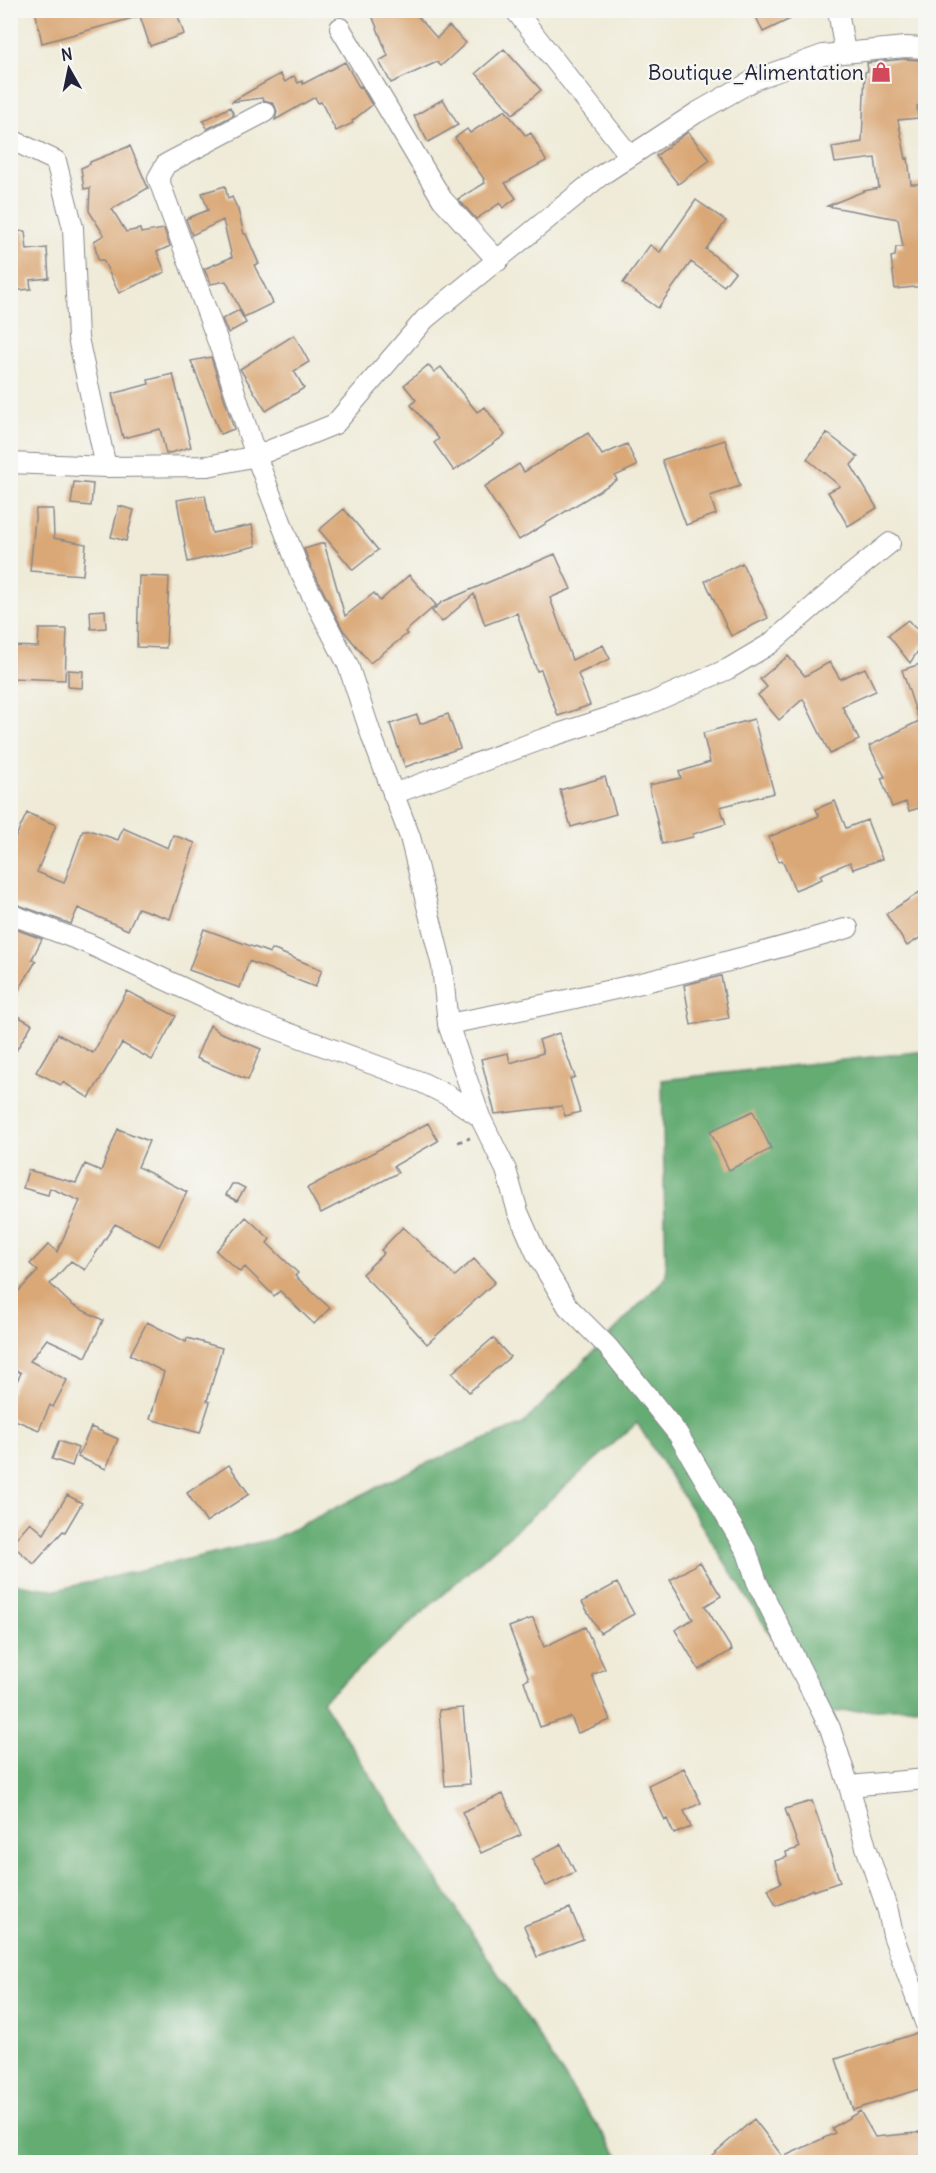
<svg xmlns="http://www.w3.org/2000/svg" width="936" height="2173" viewBox="0 0 936 2173" font-family="Delius,sans-serif">
	<rect width="100%" height="100%" fill="#f6f6f2"/>
	<filter id="ink" filterUnits="userSpaceOnUse"><feTurbulence type="fractalNoise" baseFrequency=".0167" numOctaves="2"/><feDisplacementMap in="SourceGraphic" scale="12" xChannelSelector="R" yChannelSelector="G"/><feConvolveMatrix kernelMatrix="1 2 1 2 8 2 1 2 1" color-interpolation-filters="sRGB"/></filter>
	<filter id="wash" filterUnits="userSpaceOnUse"><feTurbulence type="fractalNoise" baseFrequency=".008" numOctaves="4" result="noise"/><feDisplacementMap in="SourceGraphic" scale="24" xChannelSelector="R" yChannelSelector="G"/><feGaussianBlur stdDeviation="1.35" result="paint"/><feColorMatrix in="noise" values="0 0 0 0 0 0 0 0 0 0 0 0 0 0 0 0 0 1.4 0 .05"/><feComposite in="paint" operator="in"/></filter>
	<g filter="url(#wash)">
		<rect width="100%" height="100%" fill="#efebd8"/>
		<!-- forest -->
		<path fill="#65ac73" stroke="#446757" stroke-width="1.5" d="M925,1051V1706L820,1713L637,1423L322,1701L582,2104L623,2162H11V1583L56,1590L273,1539L420,1466L523,1424L666,1277L662,1080Z"/>
		<g id="blocks">
			<!-- building -->
			<path fill="#daa877" d="M35,10H176L184,34L150,46L140,16L42,43Z
				M370,10H412L437,38L449,26L466,43L441,66L437,62L391,83L379,61L388,56Z
				M753,10H809L763,32Z
				M504,49L541,90L513,114L476,73Z
				M905,59L921,60L922,91H926V102L917,106L918,118L898,120L906,159L908,158L911,184H926V278L925,286L895,289L891,257L895,256L896,247H903L898,219L827,206L864,191L879,188L875,158L835,163L832,147L862,142L865,72L868,71L867,63Z
				M345,62L359,87L361,86L372,105L352,121L353,123L336,131L321,102L318,103L315,97L275,120L277,112L275,106L271,102L263,100L262,98L231,102L280,74L285,82L294,76L298,83L302,81L303,84Z
				M443,99L458,125L428,142L414,116Z
				M230,107L234,115L207,129L203,121Z
				M505,110L526,136L531,133L546,161L505,183L516,198L503,208L500,203L476,219L458,199L485,183L483,180L484,179L455,138L467,129L470,133Z
				M688,132L710,160L678,184L656,156Z
				M130,146L148,188L112,209L126,232L140,229L141,233L164,229L170,246L157,252L165,272L119,293L103,260H98L94,241L104,235L89,211L90,188L84,189L81,168L90,164V162Z
				M225,186L228,199L232,197L238,210L244,234H246L259,264L254,265L273,303L244,317L226,281L211,284L204,269L232,257L223,220L192,235L186,219L208,210L202,193Z
				M696,200L726,221L706,249L735,272L724,286L691,262L658,308L623,283L650,245L660,252Z
				M25,231L27,250L47,248L49,278L30,280L31,289L10,291V232Z
				M239,310L246,323L228,333L222,319Z
				M294,335L309,362L294,371L304,388L266,411L240,369Z
				M211,357L234,429L220,434L191,361Z
				M428,365L434,372L441,367L477,412L485,407L505,435L454,471L434,443L439,439L411,405L416,400L404,385Z
				M173,374L191,447L166,454L160,429L123,438L112,394L149,384L148,380Z
				M588,433L602,455L627,444L637,466L615,476L617,480L519,540L484,487L519,464L524,472Z
				M827,433L858,457L851,465L877,508L848,526L828,492L840,486L807,459Z
				M725,440L740,486L710,496L716,514L686,525L662,460Z
				M74,482L93,484L91,506L71,504Z
				M205,495L212,533L252,525L256,546L188,562L177,500Z
				M119,506L134,510L126,541L111,537Z
				M36,509H53L54,538L86,544L83,575L30,571Z
				M344,509L378,550L353,570L319,530Z
				M324,543L345,616L374,593L380,601L409,575L436,605L405,632L407,634L370,663L343,630L311,567L304,549Z
				M555,554L571,589L550,598L572,660L603,645L610,659L578,674L590,705L558,716L541,670L537,671L517,613L485,625L474,594L442,622L432,611L442,602Z
				M742,563L768,618L731,636L705,581Z
				M139,576L169,577L166,648L137,647Z
				M105,610L106,628L91,629L90,611Z
				M908,620L914,627L926,635V639L910,663L888,635Z
				M39,629H67L65,680L10,678V646L38,647Z
				M788,656L805,676L830,662L840,679L865,668L876,691L842,706L859,740L830,754L803,699L779,720L758,695L767,687L760,679Z
				M926,662V806L909,811L906,802L892,807L881,778L885,777L869,746L919,721L902,670Z
				M68,670L83,671L82,688L68,687Z
				M448,714L460,748L405,767L390,724L417,715L420,724Z
				M754,719L774,793L720,807L726,824L693,834V837L662,844L649,785L681,778L679,772L710,762L703,733Z
				M605,777L616,814L571,827L560,790Z
				M835,801L846,828L867,820L882,859L853,869L850,862L820,875L822,879L795,890L782,860L779,862L769,837L819,816L816,809Z
				M27,813L56,825L37,872L64,883L83,830H89L118,840L123,828L168,848L173,835L195,843L170,919L138,908L128,930L78,908L71,924L10,902V849Z
				M926,888V934L907,946L886,914Z
				M10,927L42,939L32,959L36,961L10,1005Z
				M204,929L270,953L272,949L322,970L315,987L249,961L240,988L189,970Z
				M721,976L729,1018L691,1025L684,985Z
				M127,991L176,1016L152,1060L122,1043L89,1098L63,1082L61,1085L36,1072L58,1034L93,1053Z
				M10,1012L32,1024L10,1061Z
				M210,1025L219,1032L261,1049L248,1080L196,1058Z
				M559,1033L575,1077L570,1079L580,1112L565,1116L562,1106L495,1114L481,1059L508,1053L510,1063L543,1053L539,1040Z
				M753,1111L771,1149L729,1170L710,1131Z
				M428,1123L438,1141L394,1166L398,1173L321,1213L307,1188Z
				M118,1129L149,1141L138,1167L187,1192L159,1246L115,1224L85,1270L71,1261L50,1284L72,1305L103,1320L86,1357L47,1339L30,1361L67,1380L53,1407L50,1405L39,1430L10,1418V1395L21,1373L10,1366V1300L38,1271L30,1264L49,1244L57,1252L80,1201L50,1188L48,1195L23,1188L28,1170L76,1183L85,1164L101,1171Z
				M232,1184H237L245,1188L237,1201L226,1195Z
				M246,1217L270,1239L267,1243L298,1273L295,1276L330,1308L314,1324L280,1291L274,1296L245,1267L240,1272L216,1251Z
				M403,1227L455,1276L474,1259L495,1282L427,1344L406,1321L407,1320L362,1274L384,1253L381,1250Z
				M147,1322L186,1342L187,1338L222,1348L207,1401L210,1402L200,1433L150,1419L164,1372L130,1355Z
				M493,1338L510,1357L469,1392L452,1373Z
				M91,1427L118,1439L106,1469L78,1457Z
				M59,1441L78,1448L72,1466L52,1459Z
				M229,1465L249,1494L206,1522L187,1493Z
				M67,1495L82,1503L65,1532L63,1531L34,1564L11,1544L30,1522L44,1534Z
				M700,1562L721,1596L705,1606L732,1650L699,1670L675,1630L693,1619L670,1580Z
				M617,1583L634,1614L600,1633L582,1602Z
				M533,1618L544,1647L585,1627L605,1669L592,1675L610,1720L578,1733L571,1717L540,1727L524,1681L529,1679L509,1627Z
				M463,1708L470,1784L445,1786L439,1710Z
				M684,1768L701,1803L684,1811L691,1827L674,1834L667,1819L665,1820L648,1785Z
				M503,1794L521,1835L481,1853L462,1812Z
				M812,1801L840,1882L813,1891V1889L776,1906L768,1889L781,1883L775,1861L787,1857L786,1852L799,1848L785,1809Z
				M561,1844L575,1872L546,1886L532,1859Z
				M570,1908L583,1939L537,1957L524,1926Z
				M917,2033L926,2037V2087L853,2110L836,2059Z
				M860,2111L875,2137L916,2133L922,2131L926,2139V2163H856L853,2156L839,2163H703L754,2119L783,2157L835,2133L832,2128Z"/>
		</g>
	</g>
	<g filter="url(#ink)">
		<use href="#blocks" fill-opacity="0" stroke="#88868a" stroke-width="1.5"/>
		<g fill="none" stroke-linecap="round" stroke-linejoin="round">
			<!-- minor casing -->
			<g stroke="#88868a" stroke-width="22">
				<path id="minor" d="M515,10L630,156
					M838,10L845,53
					M340,28L442,199L498,261
					M265,112L166,164L158,178L222,353L256,456L300,572L348,665L373,740L410,837L442,966L448,1024L480,1117L506,1170L518,1212L537,1255L568,1307L608,1347L678,1434L747,1552L757,1582L830,1728L849,1786L866,1847L888,1911L893,1935L926,2025
					M10,139L56,161L73,228L78,338L106,467
					M10,463L106,467L208,466L256,456L335,424L425,319L600,176L696,113L756,79L823,55L905,47L926,48
					M393,794L543,739L644,706L728,669L770,644L844,580L890,543
					M10,914L89,944L245,1017L421,1082L449,1096L480,1117
					M448,1024C582,999 716,967 848,928
					M849,1786L926,1779"/>
			</g>
			<!-- path -->
			<path stroke="#88868a" stroke-width="3" stroke-dasharray="4.5 4.5" stroke-linecap="butt" d="M458,1142L470,1138"/>
			<!-- minor -->
			<use href="#minor" stroke="#fff" stroke-width="20"/>
		</g>
	</g>
	<!-- icons -->
	<defs>
		<g id="shop-bare" transform="scale(1.62)"><path d="M-5-2.5h2.3a2.7 3.5 0 0 1 5.4 0H5L5.5 6h-11ZM-1.5-2.5h3a1.5 2.3 0 0 0-3 0Z" fill="#d1495b" stroke="#f6f6f2" stroke-width="2.5" paint-order="stroke"/></g>
	</defs>
	<g fill-rule="evenodd">
		<use href="#shop-bare" x="881" y="72"/>
	</g>
	<g text-anchor="middle" dominant-baseline="central" stroke-width="4.5" stroke-linejoin="round" paint-order="stroke">
		<!-- poi labels -->
		<g font-size="21" fill="#22223b" stroke="#f6f6f2" text-anchor="end">
			<text x="864" y="72">Boutique_Alimentation</text>
		</g>
	</g>
	<!-- margin -->
	<rect width="936" height="2173" fill="none" stroke="#f6f6f2" stroke-width="36"/>
	<!-- north arrow -->
	<g transform="translate(69 69) rotate(351)" stroke="#f6f6f2" stroke-width="4.5" paint-order="stroke">
	<path d="M0-4.5L10 22L0 15L-10 22Z" fill="#22223b"/>
	<text y="-9" font-size="16" font-weight="bold" text-anchor="middle" fill="#22223b">N</text>
	</g>
</svg>
